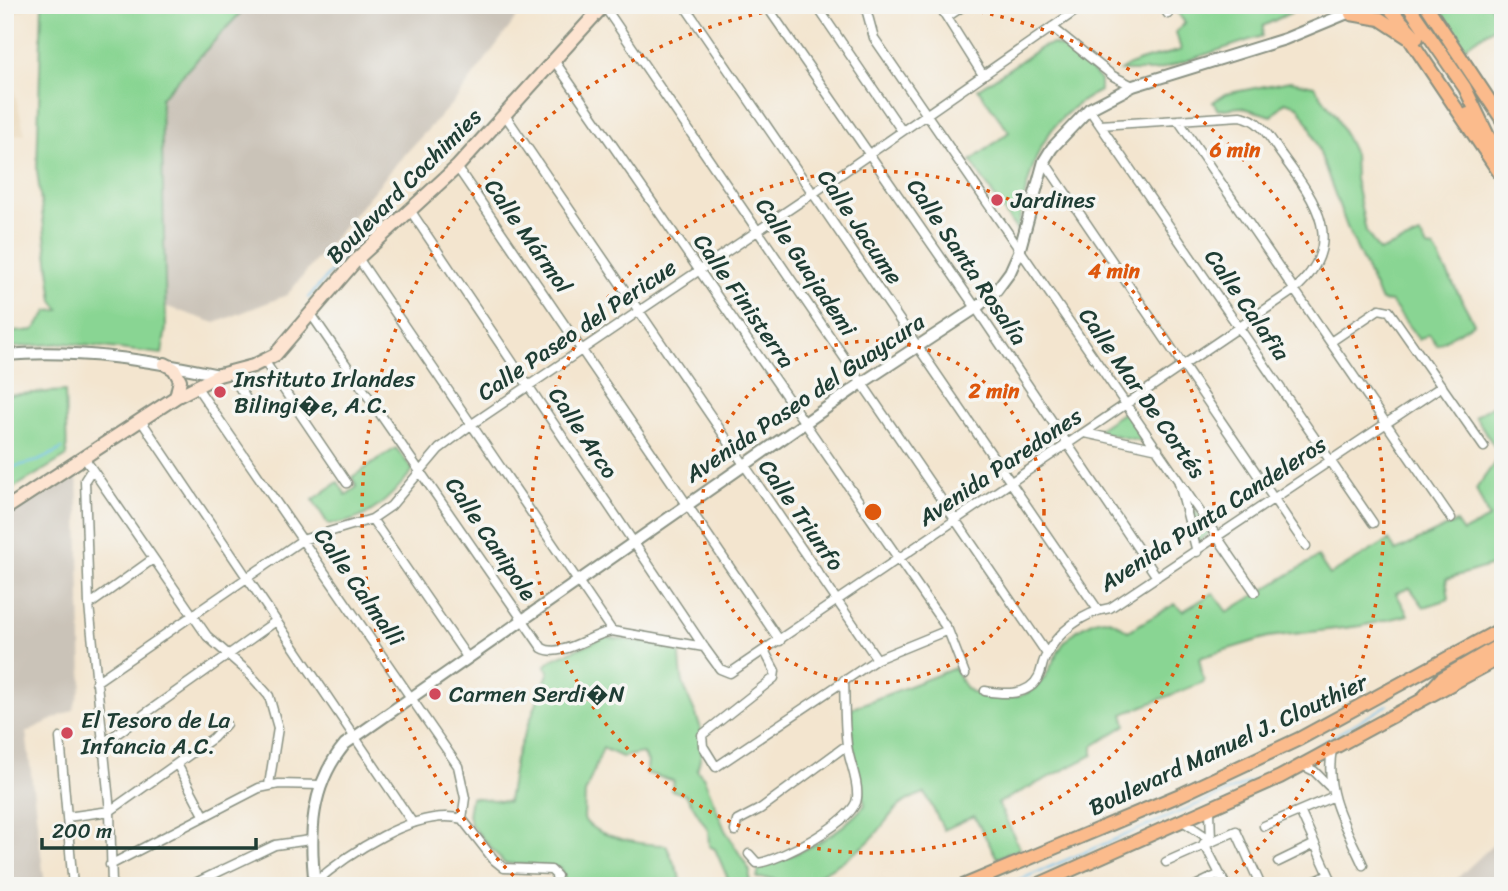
<svg xmlns="http://www.w3.org/2000/svg" width="1508" height="891" viewBox="0 0 1508 891" font-family="Sriracha,sans-serif">
	<rect width="100%" height="100%" fill="#f6f6f2"/>
	<filter id="ink" filterUnits="userSpaceOnUse"><feTurbulence type="fractalNoise" baseFrequency=".0143" numOctaves="2"/><feDisplacementMap in="SourceGraphic" scale="14" xChannelSelector="R" yChannelSelector="G"/><feConvolveMatrix kernelMatrix="1 2 1 2 8 2 1 2 1" color-interpolation-filters="sRGB"/></filter>
	<filter id="wash" filterUnits="userSpaceOnUse"><feTurbulence type="fractalNoise" baseFrequency=".00686" numOctaves="4" result="noise"/><feDisplacementMap in="SourceGraphic" scale="28" xChannelSelector="R" yChannelSelector="G"/><feGaussianBlur stdDeviation="1.57" result="paint"/><feColorMatrix in="noise" values="0 0 0 0 0 0 0 0 0 0 0 0 0 0 0 0 0 1.4 0 .05"/><feComposite in="paint" operator="in"/></filter>
	<g filter="url(#wash)">
		<rect width="100%" height="100%" fill="#f3e5cf"/>
		<!-- built -->
		<path fill="#ead8ba" d="M5,5H36L5,16Z
			M5,54L25,134L5,136Z"/>
		<!-- industrial -->
		<path fill="#cac3b8" d="M248,5H526L457,98L396,164L287,295L215,323L165,306L159,249L161,98Z
			M77,467L82,684L73,710L26,732L45,886H5V515Z
			M1498,840L1503,845V886H1449Z"/>
		<!-- green -->
		<path fill="#89d593" stroke="#548964" stroke-width="2" d="M42,5H248L161,98L166,328L162,354L65,343L5,348V333L34,330L48,311L60,310L53,301L37,170Z
			M1172,5H1288L1292,12L1263,26L1262,36L1155,71H1120C1137,58 1161,57 1181,50L1176,32L1185,23Z
			M1442,5H1490L1500,23L1463,48L1437,9Z
			M1052,44L1073,51L1100,80V91C1038,121 1030,170 1017,231L971,161L1009,132L978,89L1042,47Z
			M1290,81L1314,86L1336,116L1354,154L1355,179L1366,231L1379,251L1420,235L1427,247L1434,248L1474,323L1437,345L1429,334L1419,340L1391,302L1381,301L1347,227L1310,126L1298,106L1285,102L1272,116L1240,107L1218,110L1213,102L1225,94Z
			M65,391L67,456L5,493V395Z
			M1503,399V562L1446,579L1449,599L1424,607L1410,588L1396,593L1408,615L1361,626L1268,637L1199,658L1204,682L1123,714L1126,725L1093,746V755L998,803L1020,849L997,858L974,816L944,830L925,793C887,805 890,824 865,845C842,863 807,886 778,886L775,879L757,878L759,868C800,853 835,839 865,805L853,750L850,709L955,668C962,686 968,695 989,697C1002,698 1019,699 1031,691C1059,671 1049,642 1090,623C1106,615 1114,621 1128,631L1175,604L1183,611L1213,593L1227,612L1318,557L1330,575L1389,540L1396,551L1456,522L1463,532L1489,518L1476,489L1500,455L1475,416Z
			M1127,410L1151,443L1095,431Z
			M396,448L413,470C391,498 366,524 328,524L313,500L338,482L346,495L357,487L352,477Z
			M1183,493L1211,532L1198,542Z
			M605,637L679,647C681,659 680,675 684,686C697,722 710,729 697,770L704,778L725,830L750,871L749,886H723L729,881L715,849L709,846L708,830L686,795L671,790L674,781L646,773L648,762L642,753L622,757L603,748L585,793L584,819C595,838 646,845 666,845L684,886H559L563,876L560,868L504,863L471,825L468,815L471,797L508,802L515,759L549,671L545,666L553,659Z"/>
		<g fill="none" stroke-linecap="round" stroke-linejoin="round">
			<!-- stream -->
			<path stroke="#6dbfe9" stroke-width="2" d="M308,298L352,248L396,207
				M5,469L38,461L62,449
				M1005,886L1262,777L1388,705"/>
		</g>
	</g>
	<g filter="url(#ink)">
		<g fill="none" stroke-linecap="round" stroke-linejoin="round">
			<!-- minor casing -->
			<g stroke="#899182" stroke-width="11">
				<path id="minor" d="M684,5L1098,610
					M766,5L976,308L1157,577
					M816,5L902,131
					M865,5L874,38L1255,592
					M939,5L983,75
					M1162,5L1168,14
					M604,6L1047,654
					M947,17L965,5
					M1052,27L1113,76L1133,86
					M553,59L948,630L965,674
					M1089,109L1373,523
					M505,115L877,659
					M1178,120L1451,518
					M1044,161L1306,546
					M457,167L780,641
					M410,210L704,647L720,669L730,673L1294,290C1349,243 1314,199 1281,154C1270,138 1261,119 1240,116L1100,125
					M358,258L612,631
					M311,314L542,648C561,659 591,634 612,631L704,647
					M1332,341L1379,309L1389,311L1484,447
					M265,362L347,483
					M230,372L253,410
					M196,386L458,766L465,798L462,819
					M140,419L412,822
					M1085,433L1158,449
					M83,456L207,636L247,671L269,696L278,728L269,785
					M92,469L85,480L89,605L110,811L112,886
					M1179,483L1197,552
					M372,519L467,657
					M89,605L153,559
					M764,650L775,671L774,678L702,735L703,746L716,767L877,659L948,630
					M96,682L302,540L372,519L391,506L439,449L472,424L815,192L1084,5
					M985,691C1003,694 1029,697 1039,676C1042,670 1042,662 1046,656C1057,632 1084,612 1110,608L1442,386
					M60,738L73,886
					M101,745L276,621
					M1332,749C1324,794 1345,825 1363,865
					M177,764L204,815
					M1302,765L1314,771L1329,786
					M1210,810L1211,840
					M1300,811L1334,886
					M67,817L110,811L213,738L226,724
					M462,819L494,860L504,868L551,870L557,876L554,886
					M1184,822L1211,840
					M1264,826L1332,797
					M735,831L737,821L760,809L847,745
					M1204,843L1226,886
					M749,854L757,863C778,862 856,820 857,798C859,781 849,762 847,745C844,723 845,702 844,680
					M1166,862L1236,831L1261,886
					M1278,862L1315,844
					M110,865L259,788L279,784L320,785
					M312,885C346,855 416,807 462,819
					M189,886L275,845L310,840
					M1195,886L1220,874
					M1304,886L1329,875"/>
			</g>
			<!-- tertiary casing -->
			<g stroke="#899182" stroke-width="14">
				<path id="tertiary" d="M5,355C78,349 148,360 219,375
					M315,886C309,834 310,786 345,744L862,383L976,308L996,291L1010,272L1019,252L1044,161L1052,148L1089,109L1133,86L1285,39L1367,5"/>
			</g>
			<!-- secondary casing -->
			<g stroke="#899182" stroke-width="16">
				<path id="secondary" d="M165,364L174,369L180,380L176,397
					M5,509L176,397L219,375L253,366L275,355L358,258L457,167L604,5"/>
			</g>
			<!-- primary casing -->
			<g stroke="#899182" stroke-width="16">
				<path id="primary" d="M1358,5L1351,14L1380,19L1409,38L1503,178
					M1386,5L1417,38
					M1408,5L1465,88L1503,167
					M1426,5L1503,121
					M1468,114L1503,153
					M1424,697L1441,679L1503,643
					M963,886L1180,795L1299,739L1503,628
					M1035,886L1280,777L1503,656"/>
			</g>
			<!-- minor -->
			<use href="#minor" stroke="#fff" stroke-width="8"/>
			<!-- tertiary -->
			<use href="#tertiary" stroke="#fff" stroke-width="10"/>
			<!-- secondary -->
			<use href="#secondary" stroke="#fde4d1" stroke-width="12"/>
			<!-- primary -->
			<use href="#primary" stroke="#fbbb8c" stroke-width="12"/>
		</g>
	</g>
	<!-- distance rings -->
	<g fill="none" stroke="#de580e" stroke-width="3.5" stroke-dasharray="3.5 7">
		<circle cx="873" cy="512" r="171"/>
		<circle cx="873" cy="512" r="341"/>
		<path d="M521 883A512 512 0 0 1 797 6M949 6A512 512 0 0 1 1225 883"/>
	</g>
	<!-- markers -->
	<g fill="#d1495b" stroke="#f6f6f2" stroke-width="2.5">
		<circle cx="997" cy="200" r="7"/>
		<circle cx="220" cy="392" r="7"/>
		<circle cx="435" cy="694" r="7"/>
		<circle cx="67" cy="733" r="7"/>
	</g>
	<g text-anchor="middle" dominant-baseline="central" stroke-width="7" stroke-linejoin="round" paint-order="stroke">
		<!-- street labels -->
		<g font-size="23" fill="#1f3d34" stroke="#f6f6f2">
			<text transform="translate(404 186) rotate(-45)">Boulevard Cochimies</text>
			<text transform="translate(860 227) rotate(56)">Calle Jacume</text>
			<text transform="translate(528 236) rotate(55)">Calle Mármol</text>
			<text transform="translate(967 262) rotate(56)">Calle Santa Rosalía</text>
			<text transform="translate(806 267) rotate(56)">Calle Guajademi</text>
			<text transform="translate(744 301) rotate(55)">Calle Finisterra</text>
			<text transform="translate(1247 305) rotate(55)">Calle Calafia</text>
			<text transform="translate(577 330) rotate(-34)">Calle Paseo del Pericue</text>
			<text transform="translate(1142 393) rotate(55)">Calle Mar De Cortés</text>
			<text transform="translate(805 398) rotate(-34)">Avenida Paseo del Guaycura</text>
			<text transform="translate(583 433) rotate(56)">Calle Arco</text>
			<text transform="translate(1000 467) rotate(-34)">Avenida Paredones</text>
			<text transform="translate(1213 514) rotate(-33)">Avenida Punta Candeleros</text>
			<text transform="translate(801 515) rotate(55)">Calle Triunfo</text>
			<text transform="translate(491 539) rotate(56)">Calle Canipole</text>
			<text transform="translate(359 587) rotate(55)">Calle Calmalli</text>
			<text transform="translate(1228 745) rotate(-25)">Boulevard Manuel J. Clouthier</text>
		</g>
		<!-- poi labels -->
		<g font-size="23" fill="#1f3d34" stroke="#f6f6f2" text-anchor="start">
			<text x="1011" y="200">Jardines</text>
			<text x="234" y="379">Instituto Irlandes<tspan x="234" dy="26">Bilingi�e, A.C.</tspan></text>
			<text x="449" y="694">Carmen Serdi�N</text>
			<text x="81" y="720">El Tesoro de La<tspan x="81" dy="26">Infancia A.C.</tspan></text>
		</g>
	</g>
	<circle cx="873" cy="512" r="10" fill="#de580e" stroke="#f6f6f2" stroke-width="3.5"/>
	<g font-size="21" text-anchor="middle" font-weight="bold" fill="#de580e" stroke="#f6f6f2" stroke-width="7" stroke-linejoin="round" paint-order="stroke">
		<text x="1235" y="157">6 min</text>
		<text x="1114" y="278">4 min</text>
		<text x="994" y="398">2 min</text>
	</g>
	<!-- margin -->
	<rect width="1508" height="891" fill="none" stroke="#f6f6f2" stroke-width="28"/>
	<!-- scale -->
	<path d="M42 838v10h214v-10" fill="none" stroke="#1f3d34" stroke-width="3.5"/>
	<text x="52" y="838" font-size="21" fill="#1f3d34" stroke="#f6f6f2" stroke-width="5" paint-order="stroke">200 m</text>
</svg>
